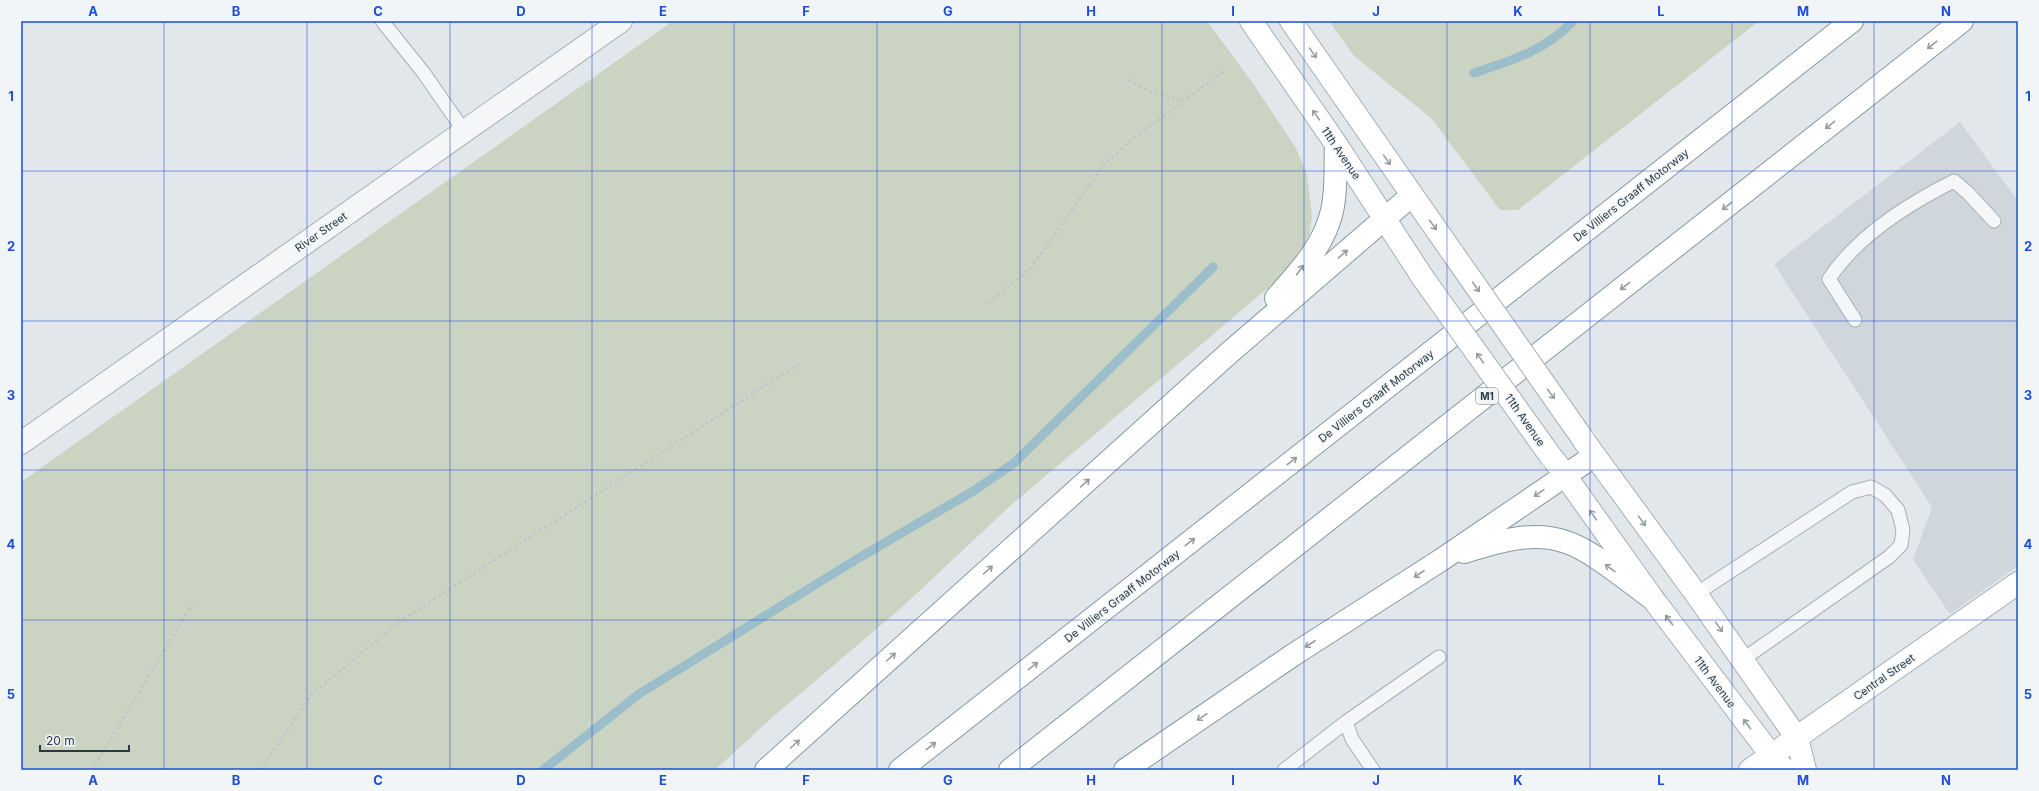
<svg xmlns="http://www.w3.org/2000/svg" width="2039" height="791" viewBox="0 0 2039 791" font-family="Inter,sans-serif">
	<rect width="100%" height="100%" fill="#e1e7ea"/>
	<!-- built -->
	<path fill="#cfd6dc" d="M1960,122L2018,201V566L1950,614L1913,560L1932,507L1774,264Z"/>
	<!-- green -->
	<path fill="#cbd4c2" d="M673,21H1207L1254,85L1296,148L1307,175L1312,217L1309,235L1302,251L1289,270L1010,506L900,609L775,715L715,770H21V482Z
		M1329,21H1759L1518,210H1500L1431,118L1354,56Z"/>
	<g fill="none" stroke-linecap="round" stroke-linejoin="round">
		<!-- stream -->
		<path stroke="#9cbdca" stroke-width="9" d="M1474,73C1510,61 1547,50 1573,21
			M543,770L639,694L857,559L975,490L1014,463L1213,267"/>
		<!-- service casing -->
		<g stroke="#a6afb4" stroke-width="15">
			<path id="service" d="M382,21L423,72L464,131
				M1855,320L1829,279C1857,236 1908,204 1954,181L1968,193L1994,221
				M1696,594L1852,492L1871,487L1885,495L1898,510L1903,530L1901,545L1889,557L1742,660
				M1284,770L1346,722
				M1373,770L1352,739L1346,722L1439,657"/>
		</g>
		<!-- minor casing -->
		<g stroke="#a6afb4" stroke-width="24">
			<path id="minor" d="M21,443L621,21"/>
		</g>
		<!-- secondary casing -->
		<g stroke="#a6afb4" stroke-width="24">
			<path id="secondary" d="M1251,21L1336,144L1423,278
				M1291,21L1454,255
				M1584,441L1696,594L1797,738L1805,770
				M1554,460L1653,599L1771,755L1785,770
				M1750,770L2018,583"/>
		</g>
		<!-- motorway casing -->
		<g stroke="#8898a1" stroke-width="24">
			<path id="motorway" d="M1276,298C1299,272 1324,246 1332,211C1337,190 1335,166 1336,144
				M1464,552C1496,542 1533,530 1566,542C1592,550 1630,583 1653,599
				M766,770L1229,353L1411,196
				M900,770L1852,21
				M1010,770L1962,21
				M1125,770L1293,655L1441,560L1594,456"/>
		</g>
		<!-- path -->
		<path stroke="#bfc5c9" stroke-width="2.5" stroke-dasharray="3 3" stroke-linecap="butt" d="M1128,80L1151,92L1183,101
			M988,303L1031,268L1102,167L1130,141L1224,71
			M92,770L194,601
			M260,770L311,695L403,619L802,362"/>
		<!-- service -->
		<use href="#service" stroke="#f4f6f8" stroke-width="13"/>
		<!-- minor -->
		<use href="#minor" stroke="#f4f6f8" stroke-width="22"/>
		<!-- secondary -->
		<use href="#secondary" stroke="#fff" stroke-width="22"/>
		<!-- motorway -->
		<use href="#motorway" stroke="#fff" stroke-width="22"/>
		<!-- secondary-bridge casing -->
		<g stroke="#a6afb4" stroke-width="24" stroke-linecap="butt">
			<path id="secondary-bridge" d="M1454,255L1583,439
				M1423,278L1552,458"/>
		</g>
		<!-- secondary-bridge -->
		<use href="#secondary-bridge" stroke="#fff" stroke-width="22"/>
	</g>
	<!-- one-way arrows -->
	<defs><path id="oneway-shaft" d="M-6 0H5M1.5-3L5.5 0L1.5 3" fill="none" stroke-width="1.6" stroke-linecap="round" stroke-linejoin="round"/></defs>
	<g stroke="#949ca0">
		<use href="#oneway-shaft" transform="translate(1932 45) rotate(142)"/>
		<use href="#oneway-shaft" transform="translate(1313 53) rotate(55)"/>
		<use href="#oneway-shaft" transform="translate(1316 115) rotate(-125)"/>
		<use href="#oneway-shaft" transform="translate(1830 125) rotate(142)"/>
		<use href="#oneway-shaft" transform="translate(1387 160) rotate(55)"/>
		<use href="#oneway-shaft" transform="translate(1727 206) rotate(142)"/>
		<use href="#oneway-shaft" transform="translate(1433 225) rotate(54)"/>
		<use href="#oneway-shaft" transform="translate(1343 254) rotate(-41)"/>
		<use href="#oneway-shaft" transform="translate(1300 270) rotate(-54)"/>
		<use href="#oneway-shaft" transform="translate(1625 286) rotate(142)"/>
		<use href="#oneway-shaft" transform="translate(1476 287) rotate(55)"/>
		<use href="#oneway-shaft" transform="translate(1480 358) rotate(-125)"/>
		<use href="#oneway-shaft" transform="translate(1551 394) rotate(55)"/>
		<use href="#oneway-shaft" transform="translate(1292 461) rotate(-38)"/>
		<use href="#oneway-shaft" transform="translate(1085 483) rotate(-42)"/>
		<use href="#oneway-shaft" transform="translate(1539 493) rotate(145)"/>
		<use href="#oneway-shaft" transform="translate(1593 515) rotate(-125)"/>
		<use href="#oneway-shaft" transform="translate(1642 521) rotate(54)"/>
		<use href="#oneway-shaft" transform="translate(1190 542) rotate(-38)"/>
		<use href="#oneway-shaft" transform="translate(1610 568) rotate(-144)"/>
		<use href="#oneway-shaft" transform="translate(988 570) rotate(-42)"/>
		<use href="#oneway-shaft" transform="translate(1419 574) rotate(147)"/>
		<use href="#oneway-shaft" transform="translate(1669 620) rotate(-127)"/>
		<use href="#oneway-shaft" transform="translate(1719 627) rotate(55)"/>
		<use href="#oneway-shaft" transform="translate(1310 644) rotate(147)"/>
		<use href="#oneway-shaft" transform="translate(891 657) rotate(-42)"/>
		<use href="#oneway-shaft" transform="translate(1033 666) rotate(-38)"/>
		<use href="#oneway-shaft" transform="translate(1202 717) rotate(146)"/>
		<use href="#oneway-shaft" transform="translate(1747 724) rotate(-127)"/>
		<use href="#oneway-shaft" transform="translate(795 744) rotate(-42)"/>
		<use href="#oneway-shaft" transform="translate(931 746) rotate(-38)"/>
	</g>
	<!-- grid -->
	<path fill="none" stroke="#1d4ed8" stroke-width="1" stroke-opacity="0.55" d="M164,21V770M307,21V770M450,21V770M592,21V770M734,21V770M877,21V770M1020,21V770M1162,21V770M1304,21V770M1447,21V770M1590,21V770M1732,21V770M1874,21V770M21,171H2018M21,321H2018M21,470H2018M21,620H2018"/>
	<g text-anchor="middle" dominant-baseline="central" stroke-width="3" stroke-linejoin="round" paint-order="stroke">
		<!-- shield labels -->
		<rect fill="#f1f5f7" stroke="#657178" stroke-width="1" x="1476" y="388" width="22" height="16" rx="3"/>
		<g font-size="10" font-weight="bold" fill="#293842">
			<text x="1487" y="396">M1</text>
		</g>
		<!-- street labels -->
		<g font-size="11" fill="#293842" stroke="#f1f5f7">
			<text transform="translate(1341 153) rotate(56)">11th Avenue</text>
			<text transform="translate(1631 195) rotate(-38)">De Villiers Graaff Motorway</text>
			<text transform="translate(321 232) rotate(-35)">River Street</text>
			<text transform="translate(1376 396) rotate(-38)">De Villiers Graaff Motorway</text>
			<text transform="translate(1525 420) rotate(55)">11th Avenue</text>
			<text transform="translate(1122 596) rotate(-38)">De Villiers Graaff Motorway</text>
			<text transform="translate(1884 677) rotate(-35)">Central Street</text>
			<text transform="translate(1715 682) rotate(53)">11th Avenue</text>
		</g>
	</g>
	<!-- border -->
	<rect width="2039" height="791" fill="none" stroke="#f1f5f7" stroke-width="44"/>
	<!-- scale -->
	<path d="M40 745v6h89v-6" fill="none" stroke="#293842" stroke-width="2"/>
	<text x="46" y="745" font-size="12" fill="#293842" stroke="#f1f5f7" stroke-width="3" paint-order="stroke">20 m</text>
	<rect x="22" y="22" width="1995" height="747" fill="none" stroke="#1d4ed8" stroke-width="1.5"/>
	<g font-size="13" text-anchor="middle" font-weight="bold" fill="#1d4ed8">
		<text x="93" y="16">A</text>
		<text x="236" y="16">B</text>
		<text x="378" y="16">C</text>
		<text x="521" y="16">D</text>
		<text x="663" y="16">E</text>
		<text x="806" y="16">F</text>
		<text x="948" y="16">G</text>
		<text x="1091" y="16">H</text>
		<text x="1233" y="16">I</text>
		<text x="1376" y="16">J</text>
		<text x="1518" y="16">K</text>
		<text x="1661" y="16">L</text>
		<text x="1803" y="16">M</text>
		<text x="1946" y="16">N</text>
		<text x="11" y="101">1</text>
		<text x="2028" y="101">1</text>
		<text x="11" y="251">2</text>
		<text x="2028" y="251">2</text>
		<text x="11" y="400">3</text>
		<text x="2028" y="400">3</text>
		<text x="11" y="549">4</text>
		<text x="2028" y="549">4</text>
		<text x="11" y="699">5</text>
		<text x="2028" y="699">5</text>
		<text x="93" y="785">A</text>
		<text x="236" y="785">B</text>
		<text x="378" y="785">C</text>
		<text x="521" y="785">D</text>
		<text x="663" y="785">E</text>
		<text x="806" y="785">F</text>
		<text x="948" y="785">G</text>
		<text x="1091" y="785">H</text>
		<text x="1233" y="785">I</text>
		<text x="1376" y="785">J</text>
		<text x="1518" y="785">K</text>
		<text x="1661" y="785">L</text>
		<text x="1803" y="785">M</text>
		<text x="1946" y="785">N</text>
	</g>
</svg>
